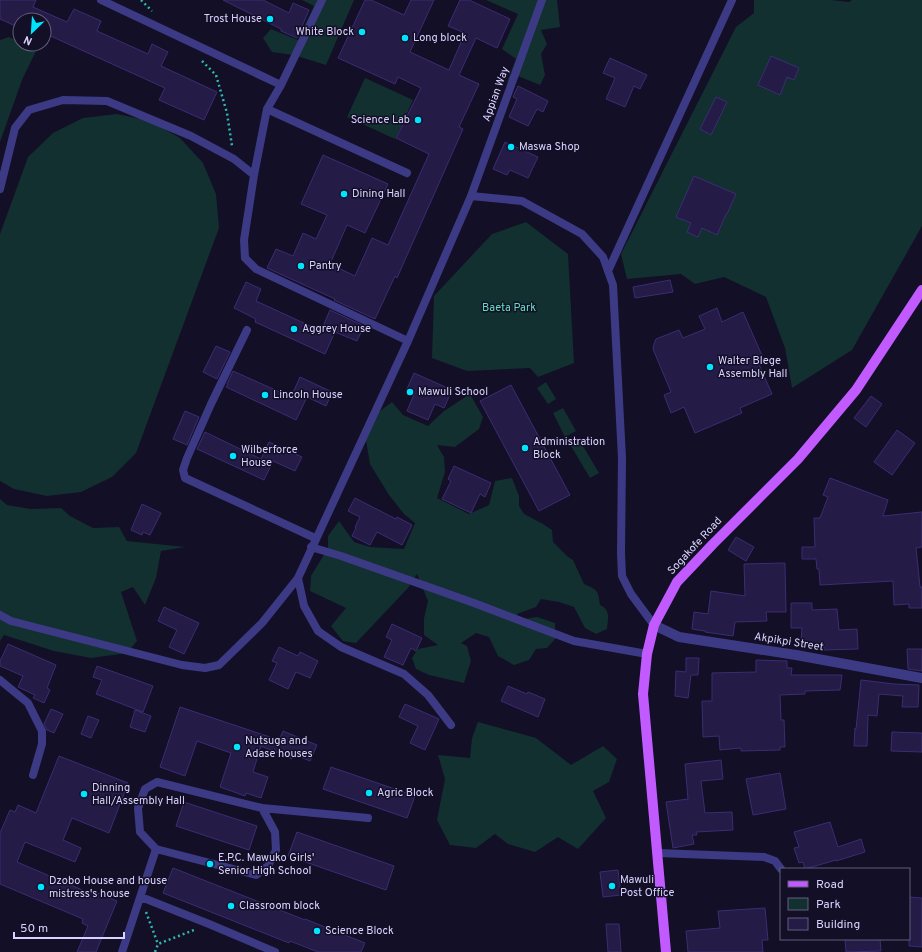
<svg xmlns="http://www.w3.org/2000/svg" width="922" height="952" viewBox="0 0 922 952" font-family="Overpass,sans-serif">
	<rect width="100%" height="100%" fill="#130f26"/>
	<!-- green -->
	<path fill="#12302f" d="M302,0H354L326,65L294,55L272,52L263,38L271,29L298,40L314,6Z
		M486,0H557L560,27L541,30L547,44L541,54L545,75L540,85L518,76L514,85L507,82L516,59L502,49L518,14Z
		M754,0H831L849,2L852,0H922V226L852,350L792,388L785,348L766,297L724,277L695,284L681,274L627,279L621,254L736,27L754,13Z
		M9,37L20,42V44H25L37,49L22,80L0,142V40Z
		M365,78L413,100L395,139L347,117Z
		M117,114L150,121L180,138L203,163L216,194L219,228L136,453L112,477L81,492L47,496L14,489L0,481V234L28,157L53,133L83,118Z
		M526,222L568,254L574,363L538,377L530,368L467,371L432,358L434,296L492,234Z
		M546,382L556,399L548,404L537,388Z
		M470,394L483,417L479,429L455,447L437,445L444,457L445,472L437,498L469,514L489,505L495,481L512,478L519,496V506L524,514L543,524L552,530L553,542L568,557L573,560L584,584C598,590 598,590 600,605C611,610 608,618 607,629L596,634L585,628L574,607L559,602L541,599L536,607L517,614L519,620L537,617L555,623V639L547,648L536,649L529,660L514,665L498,656L489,637L476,633L461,643L467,646L471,661L464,683L429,675L416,669L412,658L418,649L438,645L424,635V618L428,601L417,574L408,588L356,643L343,641L331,626L346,608L310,591L311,576L328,548V536L339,521L354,542L370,547L404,549L415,523L404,514L389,495L370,464L366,440L380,411L392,402L403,415L428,426L444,411Z
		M563,408L576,431L565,437L553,413Z
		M580,441L599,473L590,478L571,446Z
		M0,499L7,505L31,509L61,508L70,516L93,528L119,527L127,541L185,547L161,551L156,578L145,605L133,587L121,592L137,641L127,653L91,658L54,651L4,635L0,641Z
		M478,722L536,738L571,765L603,746L617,759L609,782L593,791L606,818L578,849L558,837L535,852L508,844L495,834L476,848L450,845L437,820L445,779L438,755L470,758L472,738Z"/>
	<!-- building -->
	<path fill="#241b47" stroke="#3b2d73" d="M0,0H36L33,7L67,22L74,9L101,21L97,31L148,54L152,44L168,52L161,66L217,92L204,120L159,100L165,88L44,33V20H20V28L0,19Z
		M223,0H263L289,13L293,3L309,10L297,38L281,31V29Z
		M365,0H371L404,15L411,0H434L410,52L449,70L465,33L448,26L460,0H469L510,19L497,48L476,38L459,75L479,84L459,127L463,129L397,278L395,276L375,319L334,300L335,299L267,268L276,249L293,256L303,233L316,239L327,215L301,204L323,155L388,184L365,233L347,225L330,264L355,276L372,238L388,245L429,154L396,138L421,88L398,77L395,84L338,58Z
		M771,56L799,68L794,80L787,77L780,95L758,85Z
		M610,58L647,75L640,89L634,86L625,107L606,99L615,78L603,73Z
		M518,86L548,101L543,112L537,109L528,126L509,117L517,99L513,97Z
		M716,97L727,102L711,135L700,129Z
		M505,142L538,157L528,178L510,170L507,175L493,169Z
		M694,176L736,194L727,214H726L717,235L702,228L698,237L687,232L691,223L676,217Z
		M670,280L673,292L635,298L633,287Z
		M246,282L261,289L256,301L321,331L330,310L364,326L357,341L335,332L325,354L255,322L256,319L234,308Z
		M717,308L722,322L743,312L764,360L758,362L772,394L740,408L742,413L695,433L684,407L671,413L664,395L671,392L653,349L654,344L656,339L679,330L683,338L705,329L699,316Z
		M216,346L230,352L217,379L203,372Z
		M233,371L291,397L300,377L332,392L326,406L307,397L296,420L226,387L228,384H227Z
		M414,373L452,390L444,408L435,404L428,420L407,411L415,392L407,389Z
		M511,385L570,495L539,511L480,401Z
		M871,396L882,404L866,427L854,418Z
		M185,411L199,417L187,445L173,439Z
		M897,430L915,443L892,475L874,462Z
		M205,432L261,459L269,442L302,457L295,471L273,461L264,480L197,449Z
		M454,466L491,483L485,497L480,494L471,513L442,499L451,481L448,479Z
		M830,478L888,500L883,516L922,512V547L916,548L920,587H922V608H909V604L894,605L893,581L820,585L819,569H817L816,559H802V547H815L814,518H820L828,497L823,495Z
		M355,498L396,519L397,517L412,525L402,545L377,532L370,545L352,536L356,528L355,527L360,517L348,511Z
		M142,504L161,513L150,535L143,532L142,535L131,530Z
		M736,537L754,547L746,561L728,550Z
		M785,563L786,612H766L767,621L735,622L733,636L705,632V631L692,629L694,612L708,614L711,591L745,596L744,564Z
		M791,603H812V610L837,609L839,630L857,629L858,649L824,650V645L801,643L802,628H791Z
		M164,607L199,623L184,654L169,647L177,630L158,621Z
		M392,624L422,638L416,651L411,648L403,665L384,657L392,640L386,637Z
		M8,644L56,665L47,688L50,690L44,703L33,698L35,695L18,687L23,676L0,666V661Z
		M279,647L298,656L300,652L318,661L310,678L296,672L288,689L269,680L277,663L272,661Z
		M907,649H922V671L908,669Z
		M686,658H699L698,675H691L688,698L675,696L676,671L686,672Z
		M756,660L787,661V668H792L791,675H842L840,690L805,691V694L780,695L781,720H784L785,747H780V750L741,751V748L720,750L719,736L703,737L702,701H712V673L756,672Z
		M97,666L153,686L143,712L96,694L102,680L93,677Z
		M861,680L894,684L919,685L918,707H902L903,696L879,694L877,716L868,715L867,746H854L855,728L856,729Z
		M508,686L527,694L528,692L545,699L538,717L501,701Z
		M405,704L439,719L425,750L410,743L418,726L399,717Z
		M180,707L279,740L283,731L317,745L310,761L293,754L292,759L261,746L253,772L268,777L261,798L246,793L245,796L220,787L231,753L197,741L185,776L160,767Z
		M51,709L63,714L54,733L47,730L44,724Z
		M135,710L151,716L145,732L130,727Z
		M88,716L99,720L91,738L81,734Z
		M892,732L922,733V752L891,751Z
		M59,756L128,783L109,833L72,818L63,840L81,848L75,862L25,842L17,862L94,895L95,892L117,901L96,952H77L88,926L82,923L83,919L0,884V833L10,810L15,812L18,805L36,813Z
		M721,760L723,779L701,781L705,813L732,812L733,830L696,832L697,835H692L694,844L673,848L666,802L688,799L685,764Z
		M331,767L415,796L407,818L323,789Z
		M780,773L786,809L753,815L746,779Z
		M184,802L257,826L249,850L176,826Z
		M830,822L838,847L861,839L865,852L836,861V860L805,869L803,862L799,863L794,848L799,847L794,832Z
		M297,832L394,866L386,890L288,856Z
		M173,868L305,920V919L365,943L361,952H318L290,941L289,943L163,893Z
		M618,870L621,895L603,897L600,872Z
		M909,897L922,898V947L909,946Z
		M765,908L768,940H762L763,952H688L686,931L720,928L718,911Z
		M606,924H619L621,952H608Z
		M845,939H880L881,951L846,952Z"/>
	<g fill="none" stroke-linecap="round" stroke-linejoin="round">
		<!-- path -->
		<path stroke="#2fb8b0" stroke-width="2.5" stroke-dasharray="2 3" stroke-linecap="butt" d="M141,0L152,11
			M202,61L216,75L227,113L232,146
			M146,912L158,944
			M155,952L158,944L194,930"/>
		<!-- service -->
		<path stroke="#3d3a85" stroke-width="8" d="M101,0L281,85L267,109L254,175L244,240L245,258L256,269L408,341
			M281,85L322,0
			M267,109L407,173
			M0,189L15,128L29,110L63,100L107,101L191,136L234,159L254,175
			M471,196L542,0
			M608,271L732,0
			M247,330L211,404L187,458L183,470L185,478L315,538
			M311,547L341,556L474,603L574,641L647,654
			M298,578L304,606L318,631L341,647L404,674L428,695L451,725
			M0,615L11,621L182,665L205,668L219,665L262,623L298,578L408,341L471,196L522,201L582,234L603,257L613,285L622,458L621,553L622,576L631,594L654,625
			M0,680L28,703L42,731V744L33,775
			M156,849L140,832L138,808L145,789L157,782L262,808
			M658,853L764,857L775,861L781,869
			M141,897L209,924L275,952
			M122,952L156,849L256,875L268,866L276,850L275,832L262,808L368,818"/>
		<!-- minor -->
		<path stroke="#3d3a85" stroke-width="10" d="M654,625L679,637L796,655L922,678"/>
		<!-- primary -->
		<path stroke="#c25bff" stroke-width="10" d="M666,952L643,694L647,654L654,625L677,582L713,544L798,459L856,390L922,290"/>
	</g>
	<!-- markers -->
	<g fill="#00e5ff" stroke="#130f26" stroke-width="1.5">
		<circle cx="270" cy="19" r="4"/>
		<circle cx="362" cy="32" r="4"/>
		<circle cx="405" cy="38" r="4"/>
		<circle cx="418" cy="120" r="4"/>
		<circle cx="511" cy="147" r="4"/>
		<circle cx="344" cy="194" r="4"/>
		<circle cx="301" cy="266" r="4"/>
		<circle cx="294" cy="329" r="4"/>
		<circle cx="710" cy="367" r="4"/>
		<circle cx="410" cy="392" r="4"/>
		<circle cx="265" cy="395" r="4"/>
		<circle cx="525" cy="448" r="4"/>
		<circle cx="233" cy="456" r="4"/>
		<circle cx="237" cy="747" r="4"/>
		<circle cx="369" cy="793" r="4"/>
		<circle cx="84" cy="794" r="4"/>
		<circle cx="210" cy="864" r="4"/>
		<circle cx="612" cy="886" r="4"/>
		<circle cx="41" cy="887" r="4"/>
		<circle cx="231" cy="906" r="4"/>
		<circle cx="317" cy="931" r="4"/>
	</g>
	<g text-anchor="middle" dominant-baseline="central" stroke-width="3" stroke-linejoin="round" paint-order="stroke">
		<!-- poi labels -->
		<g font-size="11" fill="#d9d4ff" stroke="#130f26" text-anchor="start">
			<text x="262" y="19" text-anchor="end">Trost House</text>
			<text x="354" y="32" text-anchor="end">White Block</text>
			<text x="413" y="38">Long block</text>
			<text x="410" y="120" text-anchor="end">Science Lab</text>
			<text x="519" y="147">Maswa Shop</text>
			<text x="352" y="194">Dining Hall</text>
			<text x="309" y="266">Pantry</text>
			<text x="302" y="329">Aggrey House</text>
			<text x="718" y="361">Walter Blege<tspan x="718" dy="13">Assembly Hall</tspan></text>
			<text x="418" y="392">Mawuli School</text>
			<text x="273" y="395">Lincoln House</text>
			<text x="533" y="442">Administration<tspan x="533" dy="13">Block</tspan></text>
			<text x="241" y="450">Wilberforce<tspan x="241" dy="13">House</tspan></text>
			<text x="245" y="741">Nutsuga and<tspan x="245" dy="13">Adase houses</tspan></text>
			<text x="92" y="788">Dinning<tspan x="92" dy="13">Hall/Assembly Hall</tspan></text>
			<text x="377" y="793">Agric Block</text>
			<text x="218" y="858">E.P.C. Mawuko Girls'<tspan x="218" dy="13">Senior High School</tspan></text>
			<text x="620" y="880">Mawuli<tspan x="620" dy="13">Post Office</tspan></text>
			<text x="49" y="881">Dzobo House and house<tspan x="49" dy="13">mistress's house</tspan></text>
			<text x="239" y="906">Classroom block</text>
			<text x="325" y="931">Science Block</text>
		</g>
		<!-- street labels -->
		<g font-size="11" fill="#d9d4ff" stroke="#130f26">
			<text transform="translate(496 94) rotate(-70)">Appian Way</text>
			<text transform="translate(695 546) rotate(-47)">Sogakofe Road</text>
			<text transform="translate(789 642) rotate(9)">Akpikpi Street</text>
		</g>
		<!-- park labels -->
		<g font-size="11" fill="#5fe0c0" stroke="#130f26">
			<text x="509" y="308">Baeta Park</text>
		</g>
	</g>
	<!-- legend -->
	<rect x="780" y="868" width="130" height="72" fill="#130f26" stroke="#625e7d"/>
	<rect x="788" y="881" width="20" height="6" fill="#c25bff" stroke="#625e7d"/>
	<text x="816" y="888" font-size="12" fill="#d9d4ff">Road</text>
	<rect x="788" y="898" width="20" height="12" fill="#12302f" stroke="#625e7d"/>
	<text x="816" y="908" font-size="12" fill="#d9d4ff">Park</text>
	<rect x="788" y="918" width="20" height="12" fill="#241b47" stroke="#625e7d"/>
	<text x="816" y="928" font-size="12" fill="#d9d4ff">Building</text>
	<!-- north arrow -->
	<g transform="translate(32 32) rotate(205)"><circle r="19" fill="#130f26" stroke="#625e7d"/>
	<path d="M0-3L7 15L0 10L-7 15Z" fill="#00e5ff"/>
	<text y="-6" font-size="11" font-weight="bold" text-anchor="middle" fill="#d9d4ff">N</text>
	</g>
	<!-- scale -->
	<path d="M14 932v6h110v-6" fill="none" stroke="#d9d4ff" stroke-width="2"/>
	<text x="20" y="932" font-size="12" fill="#d9d4ff" stroke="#130f26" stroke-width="3" paint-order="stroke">50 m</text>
</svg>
